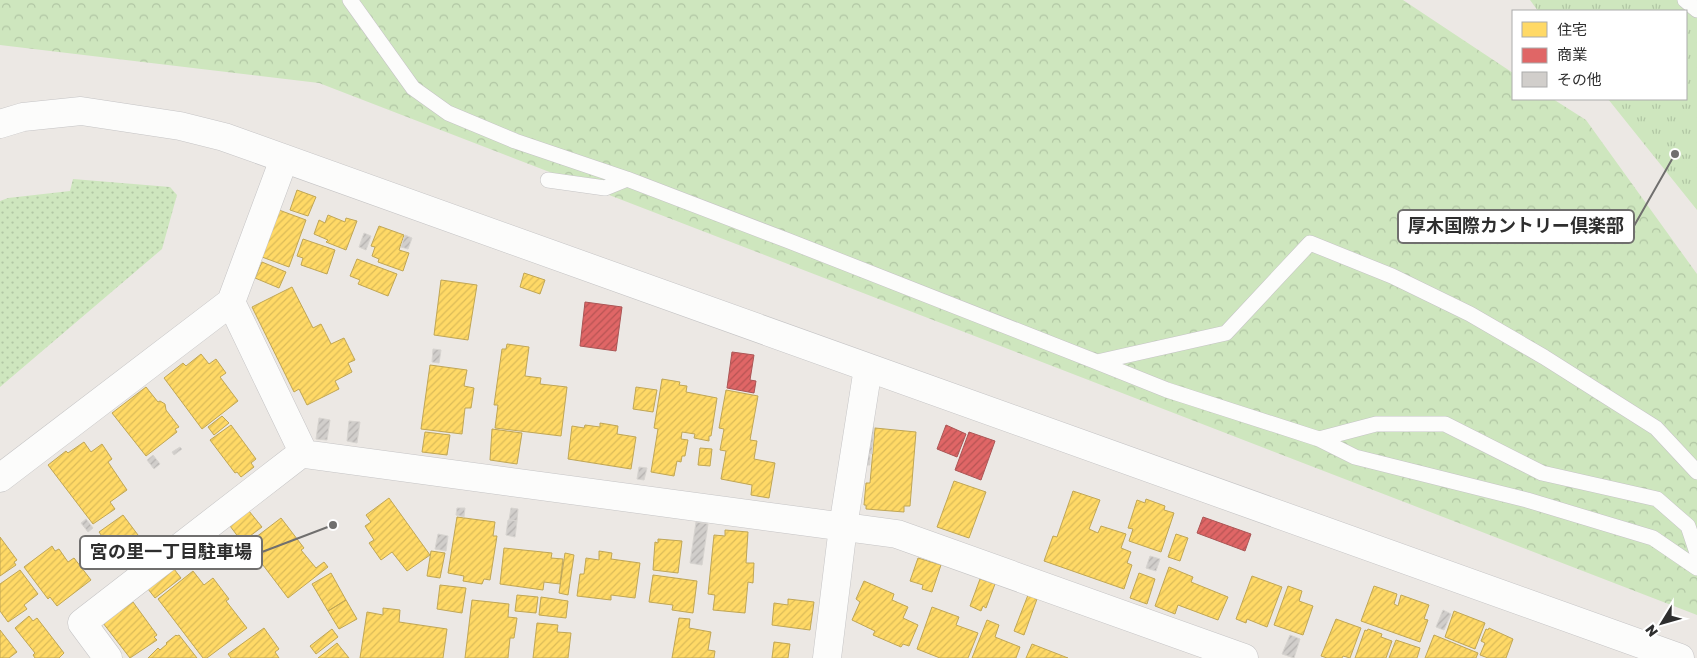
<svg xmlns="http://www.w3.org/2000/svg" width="1697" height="658" viewBox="0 0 1697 658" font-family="'Golos Text','Noto Sans JP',sans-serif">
	<defs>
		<pattern id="grass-tufts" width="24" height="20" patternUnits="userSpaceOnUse" patternTransform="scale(1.25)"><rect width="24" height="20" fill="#cee6be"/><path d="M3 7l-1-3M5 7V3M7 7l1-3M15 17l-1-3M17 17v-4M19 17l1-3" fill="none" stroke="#b1c6a4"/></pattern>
		<pattern id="forest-crowns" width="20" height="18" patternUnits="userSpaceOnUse" patternTransform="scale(1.25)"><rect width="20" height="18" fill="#cee6be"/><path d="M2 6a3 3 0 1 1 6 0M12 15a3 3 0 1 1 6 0" fill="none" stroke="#b1c6a4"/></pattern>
		<pattern id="park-dots" width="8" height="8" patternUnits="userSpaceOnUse" patternTransform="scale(1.25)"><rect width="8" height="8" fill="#cee6be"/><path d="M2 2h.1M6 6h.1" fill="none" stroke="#b1c6a4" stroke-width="1.8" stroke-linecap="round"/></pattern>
		<pattern id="homes-hatch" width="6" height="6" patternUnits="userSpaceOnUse" patternTransform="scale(1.25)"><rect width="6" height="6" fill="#ffd966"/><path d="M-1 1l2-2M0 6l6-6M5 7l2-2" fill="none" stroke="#dbbb59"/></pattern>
		<pattern id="shops-hatch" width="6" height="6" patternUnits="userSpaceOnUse" patternTransform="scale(1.25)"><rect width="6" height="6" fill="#e06666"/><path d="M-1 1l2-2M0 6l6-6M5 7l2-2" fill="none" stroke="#b65454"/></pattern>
		<pattern id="building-hatch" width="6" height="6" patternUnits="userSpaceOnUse" patternTransform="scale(1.25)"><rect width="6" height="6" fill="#d1cecb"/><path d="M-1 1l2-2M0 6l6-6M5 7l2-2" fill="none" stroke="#b4b1af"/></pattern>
	</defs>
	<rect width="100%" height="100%" fill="#ece8e4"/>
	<!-- grass -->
	<path fill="url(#grass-tufts)" d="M1530,0H1697V210L1608,99H1686V11H1538Z"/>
	<!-- forest -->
	<path fill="url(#forest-crowns)" d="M0,0H1403L1513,73V99H1553L1586,120L1697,274V615L319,83L0,45Z"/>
	<!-- park -->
	<path fill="url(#park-dots)" d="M73,179L170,187L177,195L162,249L0,387V201L8,198L70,191Z"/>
	<!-- homes -->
	<path fill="url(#homes-hatch)" stroke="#c0a655" d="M297,190L316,197L308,216L290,210Z
		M279,210L306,220L289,267L262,257Z
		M328,215L345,222L346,218L357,221L346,250L326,242L328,240L314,234L319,220L325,223Z
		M379,226L404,235L399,250L409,253L403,271L378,262L379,259L372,256L375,247L371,246Z
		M303,239L335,250L327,274L301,265L303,258L297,256Z
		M357,259L397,274L388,296L358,284L360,280L350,276Z
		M262,262L286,272L279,288L255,278Z
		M524,273L545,280L540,294L520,287Z
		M441,280L477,285L468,340L434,335Z
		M292,287L313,328L321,324L331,344L344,338L355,360L348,363L352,372L335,381L339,389L307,405L299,389L294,392L252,307Z
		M507,344L529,347L525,376L541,378L540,384L567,387L561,436L495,428L498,405H494L502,349H506Z
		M201,354L209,364L216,359L226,373L220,377L238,401L202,429L164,378L183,363L186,366Z
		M430,365L467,370L464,386L474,388L471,408H465L462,434L421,429Z
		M662,379L680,382L679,385L687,386L686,392L717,398L711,436H709V441L694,438L695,434L682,432L681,439L688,440L685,456H682L681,462L677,461L674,476L651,472L658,429L654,428Z
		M146,387L158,402L160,401L165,404L166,410L179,427L175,429L177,432L146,456L112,413Z
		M636,387L657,390L653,412L633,409Z
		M726,390L758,396L750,440L757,441L754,459L775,463L769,498L751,495L752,485L721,479L726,451L720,450L724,429L719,428Z
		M222,416L229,423L214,435L208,427Z
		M600,423L618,426L617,434L636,437L631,469L568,459L572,426L584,428L585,425L600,427Z
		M231,425L256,459L251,463L254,467L241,477L237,472L235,473L210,440Z
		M875,428L916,432L910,506H904V512L866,509V505H864L866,483H870Z
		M492,429L522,433L517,464L490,460Z
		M425,432L450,435L447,455L422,452Z
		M84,442L91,452L102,444L112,459L108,462L127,490L110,502L115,509L93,524L48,465L66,451L68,453Z
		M700,448L712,449L710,466L698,465Z
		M954,481L986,492L969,538L937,527Z
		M1073,491L1100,500L1089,529L1098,533L1101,526L1126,534L1121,548L1131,552L1127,563L1132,565L1124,589L1044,561L1053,536L1057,537Z
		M389,498L430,555L407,571L392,552L381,560L369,543L374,540L365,526L371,522L366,515Z
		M1146,499L1165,506L1164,510L1174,513L1161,552L1129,541L1133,529L1128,528L1137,500L1145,503Z
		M249,511L262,527L242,542L230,526Z
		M123,515L147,547L123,565L99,532Z
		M457,517L495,522L493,536H497L490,580L484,579L482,584L463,581L464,576L448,573Z
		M281,518L304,548L301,550L316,568L324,562L328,567L288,598L247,544Z
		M725,530L748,532L746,563H754L753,583L748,582L745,613L713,610L715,595L708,594L714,535L725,536Z
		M1176,534L1188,538L1180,561L1168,557Z
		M0,537L17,560L14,562L16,565L0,576Z
		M658,539L682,541L678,573L653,570L655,542L658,543Z
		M52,546L55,551L59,549L68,562L74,558L91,580L57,606L50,597L48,599L24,567Z
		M504,548L552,553L551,558L563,559L560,584L544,582L543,590L500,584Z
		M431,551L445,553L440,578L427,576Z
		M599,551L612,553L611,559L640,563L635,598L611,595V600L577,596L580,574H584L586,558L599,560Z
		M565,553L574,555L568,595L559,593Z
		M918,558L941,565L932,592L922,589L923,585L910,581Z
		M1169,567L1193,577L1191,582L1228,597L1218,620L1178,605L1175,614L1155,606Z
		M174,569L181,578L155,598L148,589Z
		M20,570L38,594L24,605L27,609L8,622L0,611V584Z
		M193,571L204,585L213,578L229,599L226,601L247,628L207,658H203L158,599Z
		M331,573L346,600L328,611L312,584Z
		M1139,573L1155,579L1147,604L1130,598Z
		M653,575L697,581L693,613L672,610L673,605L649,602Z
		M1252,576L1282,587L1267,627L1247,619L1246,623L1236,619Z
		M980,579L995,584L986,608L983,606L981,611L970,606Z
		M864,581L894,594L892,600L908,607L903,618L918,625L909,646L903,644L901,647L873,635L875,631L852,620L860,602L856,599Z
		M440,585L466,588L462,613L437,609Z
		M1288,586L1302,591L1299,601L1313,606L1303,635L1274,625Z
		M1374,586L1397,594L1394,604L1398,606L1401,595L1429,605L1424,619L1428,620L1420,642L1361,621Z
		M517,595L538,597L536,613L515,611Z
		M1028,595L1037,599L1024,635L1014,631Z
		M541,597L568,601L566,618L539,615Z
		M788,599L814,602L810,630L772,625L774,603L788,605Z
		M346,600L357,619L339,629L328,611Z
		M472,600L509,604L508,617L517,618L514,638H510L508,658H465Z
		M133,602L157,635L154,637L157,640L130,658L103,623Z
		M932,607L959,617L956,625L978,633L968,658H940L917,649Z
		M383,608L400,610L399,622L447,629L443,658H360L367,612L383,615Z
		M1454,611L1485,623L1475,649L1445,637Z
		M29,616L33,621L37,618L64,653L59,658H35L33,655L35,653L15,628Z
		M679,618L690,619L689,628L711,632L708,650L715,651L714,658H672Z
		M1336,619L1361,628L1350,658L1343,656L1342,658H1327L1321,656Z
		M987,620L999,625L995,637L1020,647L1016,658H972Z
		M537,623L558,625L557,632L571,633L568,658H533Z
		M264,628L279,649L275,652L279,658H231L228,654Z
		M1489,628L1513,639L1506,658H1488L1480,655L1485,643L1481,641L1486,629L1488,630Z
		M332,629L338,637L316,654L310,646Z
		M1368,629L1382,634L1381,637L1392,641L1386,658H1355L1365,630L1367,631Z
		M0,630L17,652L9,658H0Z
		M176,635L177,636L179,635L197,658H148L158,648L160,650L167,644L166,643Z
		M1434,635L1478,653L1476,658H1425Z
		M1396,640L1420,648L1417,658H1389Z
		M774,642L790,644L788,658H772Z
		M337,643L349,658H318Z
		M1032,644L1068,658H1026Z"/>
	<!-- shops -->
	<path fill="url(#shops-hatch)" stroke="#ab5555" d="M585,302L622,307L616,351L580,346Z
		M732,352L754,355L750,380L756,381L754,393L727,388Z
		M946,425L966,434L957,457L937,449Z
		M969,432L995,441L981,480L955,470Z
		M1203,517L1251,534L1245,551L1197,533Z"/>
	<!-- building -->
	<path fill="url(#building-hatch)" stroke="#d7d4d0" d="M364,233L371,236L366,250L359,247Z
		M405,235L412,238L408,249L401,247Z
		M433,349L441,350L439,363L432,362Z
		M319,418L330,420L327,440L316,439Z
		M349,421L360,422L357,443L347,441Z
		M868,426L874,427L872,454H865Z
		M180,447L182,449L174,455L172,452Z
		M153,455L160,464L154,469L147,460Z
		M865,455H870V465H864Z
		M639,467L647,468L644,480L637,479Z
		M457,508H465L464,517L456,515Z
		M511,508L518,509L517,521L509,520Z
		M86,519L93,528L88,532L81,523Z
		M508,520L517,521L515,537L506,535Z
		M696,522L708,524L702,565L690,563Z
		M438,534L448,536L446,551L435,549Z
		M1150,556L1160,559L1156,571L1146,568Z
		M1443,610L1451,614L1444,630L1436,627Z
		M1290,635L1300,639L1294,658L1282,654Z"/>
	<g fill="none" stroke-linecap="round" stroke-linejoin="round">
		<!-- lane casing -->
		<g stroke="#c5c4c5" stroke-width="16">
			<path id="lane" d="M350,0L413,88L448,113L515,141L627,179L789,241L1097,362L1226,333L1310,243L1392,276L1470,314L1544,357L1656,428L1697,472
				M1685,0L1697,10
				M548,180L605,188L627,179
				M1097,362L1167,390L1319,439L1355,457L1527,500L1653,538L1697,568
				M1319,439L1376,424H1445L1542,473L1657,499L1688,526L1697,553"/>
		</g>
		<!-- street casing -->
		<g stroke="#c5c4c5" stroke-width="29">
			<path id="street" d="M231,302L304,454
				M0,478L231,302L284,159
				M108,658L82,623L298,456L304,454L897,534L1244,658
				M827,658L843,527L868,368"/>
		</g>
		<!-- secondary casing -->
		<g stroke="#c5c4c5" stroke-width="29">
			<path id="secondary" d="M0,124L23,117L81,111L180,126L224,137L1680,658"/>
		</g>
		<!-- lane -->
		<use href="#lane" stroke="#fcfcfb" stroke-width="15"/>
		<!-- street -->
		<use href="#street" stroke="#fcfcfb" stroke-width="28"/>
		<!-- secondary -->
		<use href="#secondary" stroke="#fcfcfb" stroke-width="28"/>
	</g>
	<!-- callouts -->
	<path fill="none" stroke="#706f6e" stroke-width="2" d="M1675 154L1634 226M333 525L262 552"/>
	<g fill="#706f6e" stroke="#fff" stroke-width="2">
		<circle cx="1675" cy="154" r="5"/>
		<circle cx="333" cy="525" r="5"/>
	</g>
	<g fill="#fff" stroke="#706f6e" stroke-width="2">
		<rect x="1398" y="210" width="236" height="33" rx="5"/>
		<rect x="80" y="536" width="182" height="33" rx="5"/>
	</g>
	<g font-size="18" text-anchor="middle" font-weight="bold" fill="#2e2e2e">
		<text x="1516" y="232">厚木国際カントリー倶楽部</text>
		<text x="171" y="558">宮の里一丁目駐車場</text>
	</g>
	<!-- legend -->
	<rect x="1512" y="10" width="175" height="90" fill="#ffffff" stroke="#ababab"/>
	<rect x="1522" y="22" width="25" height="15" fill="#ffd966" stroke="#ababab"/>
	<text x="1557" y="35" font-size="15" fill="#2e2e2e">住宅</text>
	<rect x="1522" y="48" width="25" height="15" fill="#e06666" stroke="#ababab"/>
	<text x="1557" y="60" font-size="15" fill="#2e2e2e">商業</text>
	<rect x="1522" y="72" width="25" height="15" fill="#d1cecb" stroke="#ababab"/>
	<text x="1557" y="85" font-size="15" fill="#2e2e2e">その他</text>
	<!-- north arrow -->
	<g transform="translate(1662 623) rotate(233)" stroke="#ffffff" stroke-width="4" paint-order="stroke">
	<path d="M0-4L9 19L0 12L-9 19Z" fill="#2e2e2e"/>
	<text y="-8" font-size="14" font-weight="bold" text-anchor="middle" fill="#2e2e2e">N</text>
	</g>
</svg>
